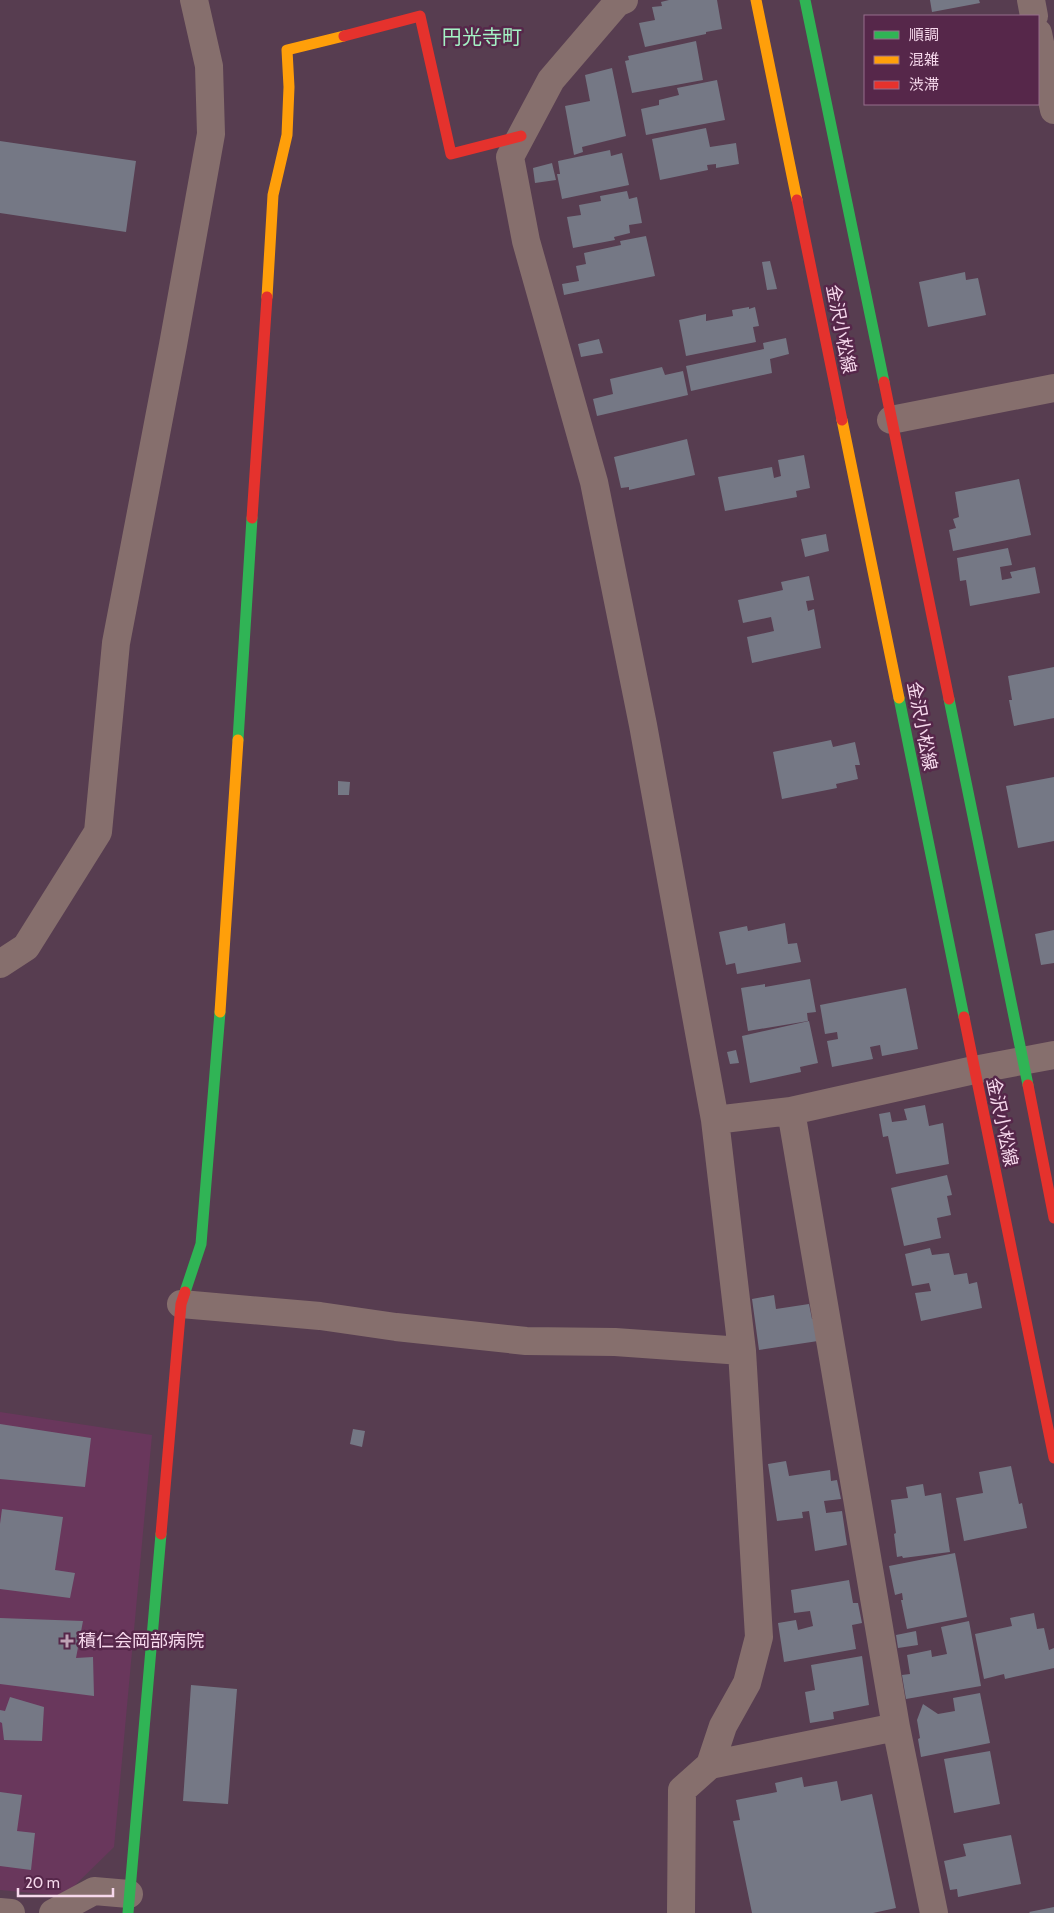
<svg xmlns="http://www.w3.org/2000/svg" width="1054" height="1913" viewBox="0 0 1054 1913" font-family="Cabin,'Noto Sans JP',sans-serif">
	<rect width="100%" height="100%" fill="#573d50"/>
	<!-- built -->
	<path fill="#69375c" d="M0,1412L152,1435L114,1847L64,1896L0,1890Z"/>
	<!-- building -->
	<path fill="#757885" d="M669,0H717L722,29L706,32V34L645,47L639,23L655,20L652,7L662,6L661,2Z
		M930,0H979L980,3L932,12Z
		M696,41L703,80L632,93L625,61L629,60L628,56Z
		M612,68L626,136L582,147L583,152L574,155L565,106L590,101L585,75Z
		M717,80L725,120L646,135L641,109L659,105V100L679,95L677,88Z
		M706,128L710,147L736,143L739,164L716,168V164L707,165L708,170L660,180L652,139Z
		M0,141L136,161L126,232L0,213Z
		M610,150L611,156L622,153L629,185L562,199L557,174H560L558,161Z
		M552,163L556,180L535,183L533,168Z
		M627,191L629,199L637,197L642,223L629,225L630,233L614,237L615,240L573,248L567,217L581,215L579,205L601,201L600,196Z
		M646,236L655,276L564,295L562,284L579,281L576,266L586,264L584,253L621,245L620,241Z
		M770,261L777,289L767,290L762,262Z
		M965,272L966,280L978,278L986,315L928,327L919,282Z
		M749,307V309L755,307L759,326L753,327L756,342L686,356L679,320L706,314V321L733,316L732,310Z
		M786,338L789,354L770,359L772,373L691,391L686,366L764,349L763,343Z
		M599,339L603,353L581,357L578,344Z
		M662,367L665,375L683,371L688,395L597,416L593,399L613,394L610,379Z
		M687,439L695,475L629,490V487L621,488L614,457Z
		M804,455L810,488L796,491L797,497L725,511L718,477L772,467L774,478L781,476L778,460Z
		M1019,479L1031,535L953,551L949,530L956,528L953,519L959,517L955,492Z
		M826,534L829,551L805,557L801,539Z
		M1008,548L1012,565L1000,567L1002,580L1012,578L1010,572L1035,567L1040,593L970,606L966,580L960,581L957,558Z
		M809,576L814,600L806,601L808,611L814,609L821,648L752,663L747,637L774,631L771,617L743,623L738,600L783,590L781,582Z
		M1054,667V718L1014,726L1009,700H1012L1008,676Z
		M831,740L833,747L855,742L860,765H855L858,779L836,784L837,788L782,799L773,752Z
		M1054,777V841L1018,848L1006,786Z
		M338,781L350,782L349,795H338Z
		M785,923L788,944L797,943L801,962L737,974L735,963L726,965L719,932L747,926L748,931Z
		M1054,930V963L1041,965L1035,934Z
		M810,979L816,1012L807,1013L808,1021L748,1031L741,988L765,984V987Z
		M906,988L918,1049L882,1056L880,1045L870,1047L873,1059L832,1067L827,1041L838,1039L837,1032L825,1034L820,1005Z
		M809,1021L818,1063L800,1067L801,1072L750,1083L742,1036Z
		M736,1050L739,1063L730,1064L727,1052Z
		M925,1105L929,1126L943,1123L949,1164L896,1174L888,1136L883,1137L879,1114L890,1112L892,1122L907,1120L904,1109Z
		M947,1175L952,1195L947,1196L951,1215L937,1218L941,1238L904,1246L891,1188Z
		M930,1248L932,1255L949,1253L954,1275L967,1273L969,1284L977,1282L982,1308L921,1321L915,1293L931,1291L929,1283L912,1286L905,1254Z
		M774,1295L776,1309L809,1304L812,1319H815L818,1341L759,1350L752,1299Z
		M0,1424L91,1438L85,1487L0,1479Z
		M353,1429L365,1431L362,1447L350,1444Z
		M786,1461L789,1476L830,1470L831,1481L837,1480L841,1499L824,1501L826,1512V1513L842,1511L847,1545L815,1551L809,1511L802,1512L803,1518L777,1521L768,1464Z
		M1011,1466L1019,1504L1022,1503L1027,1528L964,1541L956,1498L983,1493L979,1472Z
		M923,1484L925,1496L941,1493L950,1552L903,1558L902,1556L897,1557L894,1534L896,1533L891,1500L908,1498L906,1487Z
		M2,1509L63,1517L55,1570L75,1573L70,1598L0,1589V1524Z
		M955,1553L967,1617L907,1629L901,1600H903L902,1593L895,1595L889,1566Z
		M849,1580L853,1603H858L862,1623L852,1625L856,1649L784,1662L778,1623L796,1620L798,1630L813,1626L810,1611L794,1613L791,1590Z
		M1034,1613L1037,1629L1044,1628L1049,1650L1054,1648V1668L1005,1679L1004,1674L984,1679L975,1634L1012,1626L1010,1618Z
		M0,1618L83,1621L76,1658L93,1657L94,1696L0,1684Z
		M969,1621L981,1686L906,1699L902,1675L910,1674L907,1655L931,1650L932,1657L947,1654L941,1627Z
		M916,1631L918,1645L898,1648L896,1635Z
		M862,1656L869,1705L833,1712L834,1719L810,1723L805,1692L815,1690L811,1665Z
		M191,1685L237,1689L228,1804L183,1801Z
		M980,1693L990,1743L921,1757L918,1739L920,1738L917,1720L923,1704L938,1714L955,1711L953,1698Z
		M10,1697L44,1707L42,1741L4,1740L2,1723L0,1722V1710L5,1711Z
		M990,1751L1000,1804L954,1813L944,1759Z
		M802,1777L804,1787L837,1781L841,1801L872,1794L896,1908L873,1913H752L733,1821L740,1820L736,1800L777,1792L775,1783Z
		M0,1792L22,1795L17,1831L35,1833L31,1870L0,1866Z
		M1011,1835L1021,1884L958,1897L957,1889L950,1890L944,1861L966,1856L963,1844Z
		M1054,1907V1913H1030L1029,1912Z"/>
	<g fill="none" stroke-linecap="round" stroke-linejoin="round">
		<!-- street -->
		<path stroke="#866f6d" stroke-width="28" d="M624,0L617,3L551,80L510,157L526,241L594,482L643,725L715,1120L742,1351L759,1637L747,1683L723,1726L710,1765L682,1790L681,1913
			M1031,0L1034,16
			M1038,33L1054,110
			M891,420L1054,388
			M0,964L26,947L98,832L116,643L173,345L211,134L209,66L194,0
			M791,1111L896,1727L934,1913
			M715,1120L791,1111L974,1070L1054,1055
			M181,1304L320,1316L396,1327L526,1341L615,1342L742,1351
			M710,1765L896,1727
			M0,1912L11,1913
			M53,1913L94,1891L129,1894"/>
		<!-- fast -->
		<path stroke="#30b455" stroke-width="11" d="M805,0L884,382
			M899,698L964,1017
			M949,699L1028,1085
			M238,740L252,518
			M185,1292L201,1244L220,1012
			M128,1913L161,1534"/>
		<!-- slow -->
		<path stroke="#ff9f0a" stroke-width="11" d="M756,0L797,200
			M267,297L273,195L287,135L289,87L287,50L344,36
			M842,420L899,698
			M220,1012L238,740"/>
		<!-- jam -->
		<path stroke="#e5322d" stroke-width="11" d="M344,36L420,16L451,154L521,136
			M797,200L842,420
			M884,382L949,699
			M252,518L267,297
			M964,1017L1054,1458
			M1028,1085L1054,1218
			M161,1534L181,1304L185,1292"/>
	</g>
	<!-- markers -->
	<path fill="#bea2b5" stroke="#56274a" stroke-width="2" d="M64.5 1633.5h5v5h5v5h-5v5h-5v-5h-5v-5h5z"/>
	<g text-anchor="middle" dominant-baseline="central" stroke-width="5" stroke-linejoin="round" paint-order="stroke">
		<!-- street labels -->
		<g font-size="18" fill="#f6d8ec" stroke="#56274a">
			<text transform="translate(841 329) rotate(79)">金沢小松線</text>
			<text transform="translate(922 726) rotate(79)">金沢小松線</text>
			<text transform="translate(1002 1122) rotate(78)">金沢小松線</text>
		</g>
		<!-- poi labels -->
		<g font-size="18" fill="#f6d8ec" stroke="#56274a" text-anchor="start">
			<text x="78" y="1641">積仁会岡部病院</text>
		</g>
		<!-- quarter labels -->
		<g font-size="20" fill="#a4f3c5" stroke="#56274a">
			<text x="482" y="37">円光寺町</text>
		</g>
	</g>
	<!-- legend -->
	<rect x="864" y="15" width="175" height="90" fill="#56274a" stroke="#966e8b"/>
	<rect x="874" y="31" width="25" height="8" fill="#30b455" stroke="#966e8b"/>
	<text x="909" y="40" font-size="15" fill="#f6d8ec">順調</text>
	<rect x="874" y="56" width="25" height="8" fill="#ff9f0a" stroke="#966e8b"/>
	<text x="909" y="65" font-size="15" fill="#f6d8ec">混雑</text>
	<rect x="874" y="81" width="25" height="8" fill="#e5322d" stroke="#966e8b"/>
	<text x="909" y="90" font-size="15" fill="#f6d8ec">渋滞</text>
	<!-- scale -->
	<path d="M18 1888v8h95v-8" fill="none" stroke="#f6d8ec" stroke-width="2.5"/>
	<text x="25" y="1888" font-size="15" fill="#f6d8ec" stroke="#56274a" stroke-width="4" paint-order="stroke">20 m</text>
</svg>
